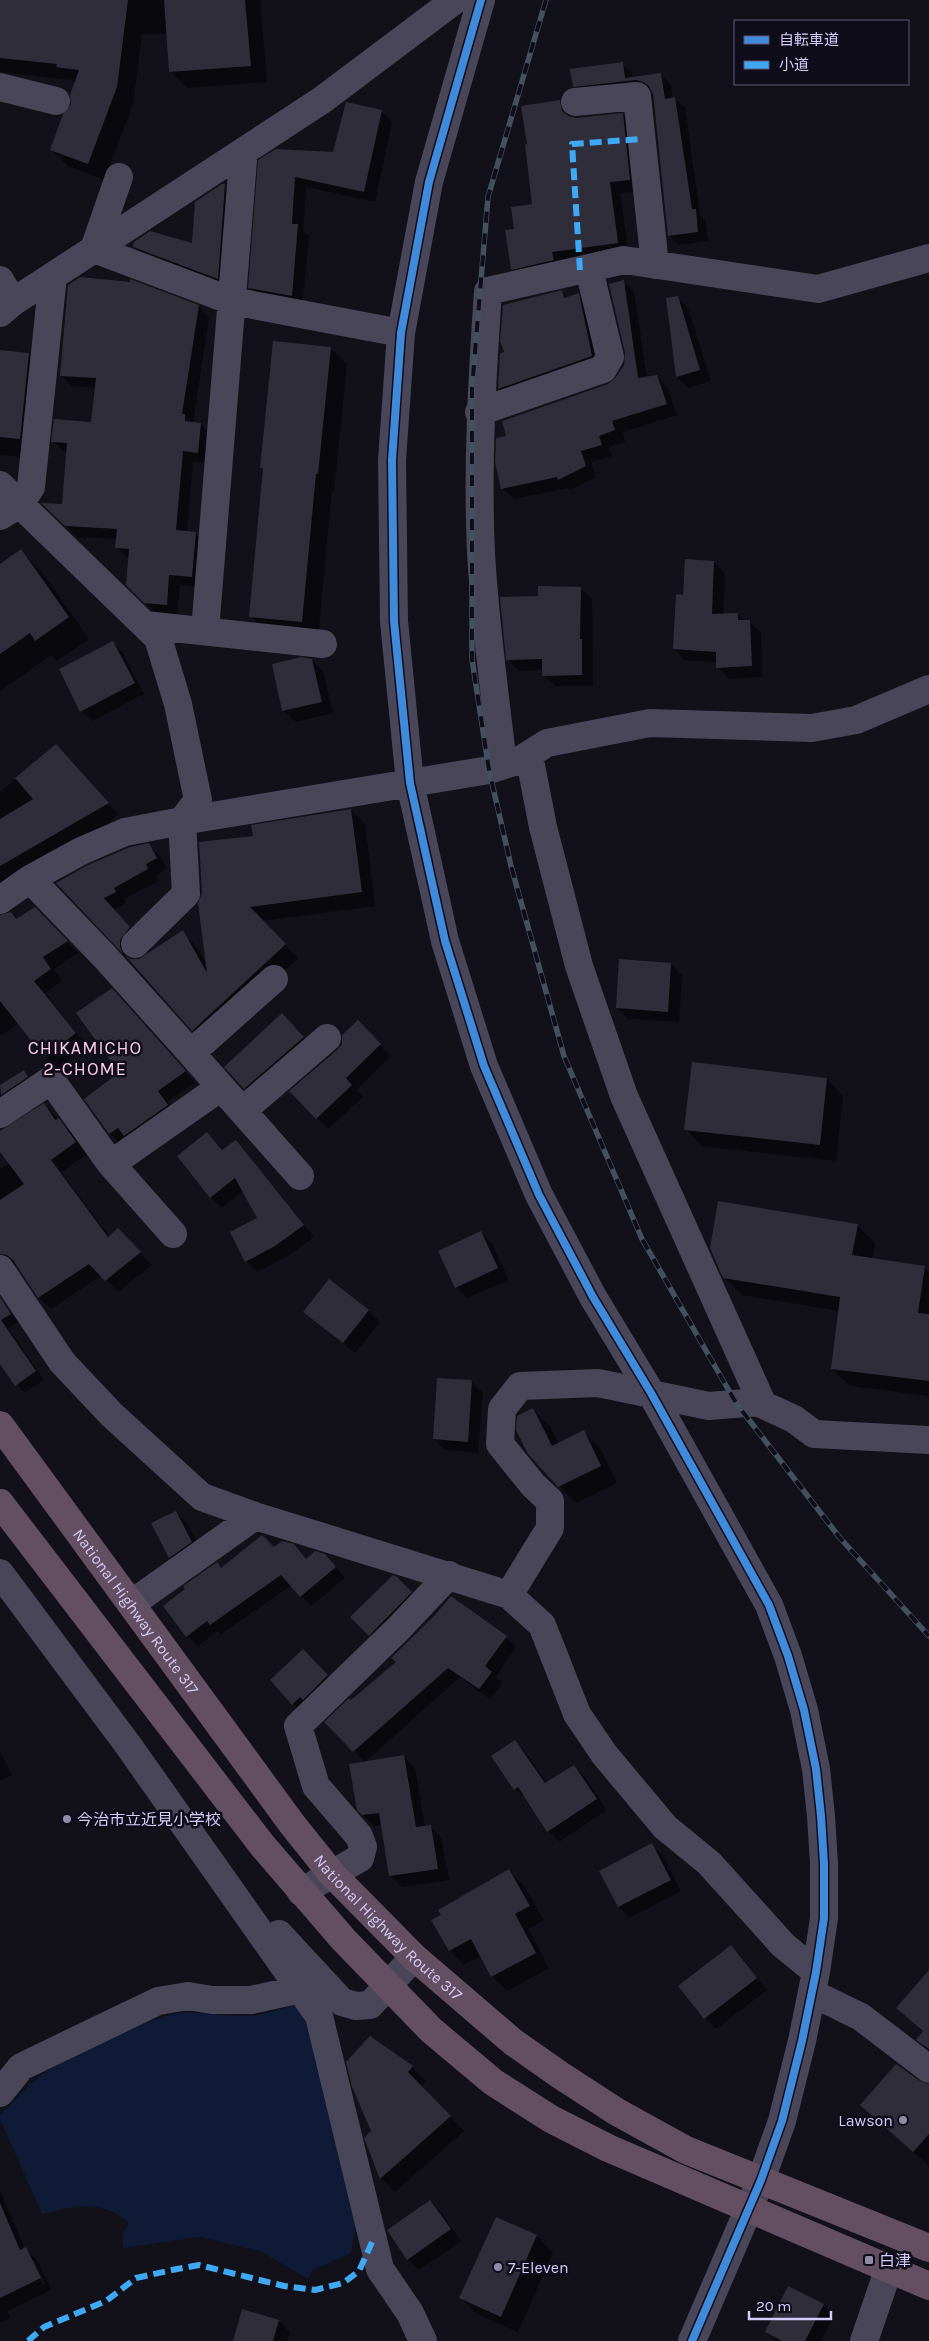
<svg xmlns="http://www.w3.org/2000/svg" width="929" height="2341" viewBox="0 0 929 2341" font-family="Karla,'Noto Sans JP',sans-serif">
	<rect width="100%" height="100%" fill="#121018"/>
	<!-- water -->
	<path fill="#0e1a36" d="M291,2005L302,2009L304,2020L314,2042L357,2222L351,2253L313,2270L308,2279L260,2251L200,2237L123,2248L122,2235L129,2223C102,2199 74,2206 42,2214L0,2119V2115C11,2104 22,2091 35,2080C60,2059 143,2020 175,2014C195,2010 216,2015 236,2016C255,2017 274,2012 291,2005Z"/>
	<!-- shadow -->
	<path fill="#0007" fill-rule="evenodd" d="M0,0H260L267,82L187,88L171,72L168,34H142L133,104L104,180L68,166L52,150L72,106L76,83L71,80L0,72Z
		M622,64L632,74L633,79L661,75L671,85L673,99L675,98L685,108L700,215L705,220L708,241L679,245L669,235L652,91L584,96L574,86Z
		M560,101L571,113L572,118L623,114L634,126L641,191L620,193L629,254L523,280L512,269L515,230L533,205L529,146Z
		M381,111L392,122L375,202L306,187L303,231L309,236L302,307L261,299L250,288L259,161L334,153Z
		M225,186L236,197L229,289L146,258L135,247L193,245Z
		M623,281L634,292L647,378L657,376L668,388L677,415L623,432L625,442L609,447L612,456L591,462L596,477L570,490L568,488L514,499L502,488L508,437L609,385L617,378L625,365L626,353Z
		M562,292L568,298L578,295L590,306L603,367L510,399L499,388L505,353Z
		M677,297L688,308L711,381L688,388L677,377L668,299Z
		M198,306L209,318L193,423L200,424L211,435L208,463L193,462L187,532L195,533L206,544L202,588L180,585L177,615L156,613L127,585L129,559L117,548V539L77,537L44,504L63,505L68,452H64L53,441L92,424L96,388L72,386L61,375Z
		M331,348L347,364L334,490H332L318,638L267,633L251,616L264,470L262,468Z
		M0,351L29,354L40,365L24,457L0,455Z
		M21,551L42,572L89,639L57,661L51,655L0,691V565Z
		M714,562L725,573L723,615L738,614L745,622L749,621L761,633L762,677L729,679L718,667L717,662L685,660L674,649L684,596Z
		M580,588L592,599L593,686H555L544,675L543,670L519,671L508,659L539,598Z
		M113,643L123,653L144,694L92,721L81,711Z
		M312,660L323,671L333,713L295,722L284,711L273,665Z
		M56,745L118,814L82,851L0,885V792Z
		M351,810L365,824L375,906L262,921L298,958L207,1044L131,960H140L182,932L196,946L207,965L254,837Z
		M148,845L160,856L167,869L156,875L159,881L124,899L126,903L114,910L140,939L131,952L130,960L58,883Z
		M35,908L78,953L54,969L62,981L45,993L86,1045L57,1068L19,1023L0,1036V916L10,913L17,920Z
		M671,964L682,975L679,1022L628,1019L617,1007Z
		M122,1000L195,1082L167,1102L178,1116L121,1144L110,1133L119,1071Z
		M358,1022L391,1056L356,1090L363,1097L328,1129L291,1091L338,1051Z
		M293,1026L314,1049L256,1099L245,1088Z
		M23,1072L35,1083L0,1117V1087Z
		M827,1079L843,1096L836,1161L702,1146L686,1129Z
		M44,1105L70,1131L87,1154L61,1172L110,1237L118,1229L152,1265L118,1292L102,1275L51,1309L39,1297L18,1266L13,1265L0,1252V1169L10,1163L0,1150V1131Z
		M207,1133L224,1151L236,1141L314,1237L286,1257L257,1272L246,1261L259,1219L243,1191L222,1208L211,1197Z
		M857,1225L875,1243L872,1259L924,1267L929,1272V1396L850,1386L832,1369L840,1311L742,1295L724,1277Z
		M481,1233L492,1244L509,1280L467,1298L456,1287Z
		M0,1298L18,1322L8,1328L44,1380L24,1393L0,1362Z
		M369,1311L380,1322L355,1353L304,1312Z
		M471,1381L483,1393L478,1453L445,1450L434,1439Z
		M533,1410L550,1426L559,1444L584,1432L600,1448L617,1483L576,1503L559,1486Z
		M175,1512L187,1523L202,1553L181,1568L170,1557Z
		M293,1546L307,1560L335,1566L345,1578L311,1606L292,1585L221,1634L218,1631L198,1646L187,1636L221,1569L274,1548Z
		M396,1578L422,1604L381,1646L352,1617Z
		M506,1637L516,1647L496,1677L502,1683L490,1699L460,1677L365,1762L326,1722Z
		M314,1662L338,1687L304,1715L293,1704Z
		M515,1742L526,1753L547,1783L574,1766L585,1777L607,1810L559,1842L548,1831L527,1799L515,1789Z
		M0,1750L12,1775L0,1781Z
		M404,1756L415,1768L425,1827L430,1826L441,1838L449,1880L402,1887L391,1876L382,1825L374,1826L363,1815Z
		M651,1845L663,1856L681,1891L630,1918L619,1907L601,1871Z
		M509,1871L524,1886L544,1921L528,1929L549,1968L507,1991L492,1976L481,1956L464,1965L450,1951L433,1921Z
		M730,1947L767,1990L716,2029L705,2018Z
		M929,1972V2051L918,2040L924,2033L898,2007Z
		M412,2067L426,2081L421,2087L464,2131L395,2192L381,2178L372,2132L353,2087Z
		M929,2092V2166L862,2105Z
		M0,2191L25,2249L37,2260L51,2290L7,2311L10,2318L0,2323ZM31,2260H34L45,2283L43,2285Z
		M430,2202L441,2213L461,2241L419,2270L408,2259Z
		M496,2218L537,2236L553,2253L518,2332L477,2314L461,2298Z
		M823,2305L834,2316L821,2341H776L766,2332Z
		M243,2311L279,2321L290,2332L287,2341H234Z"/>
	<!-- building -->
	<path fill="#302d3a" d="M0,0H128L117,87L88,164L50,150L63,114L71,105L70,95L79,70L56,67L57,64L0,58Z
		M164,0H245L251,66L169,72Z
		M623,62L625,78L661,73L665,99L675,97L692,209H696L698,232L668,236L653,94L649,86L643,82L636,80L573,87L570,69Z
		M560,100L562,111L569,116L576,118L623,113L630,180L610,182L618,243L552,252L554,260L511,270L505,230L514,229L511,207L532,204L525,145L527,144L521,106Z
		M346,102L382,110L364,192L295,177L292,224H298L292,296L248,288L258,160L276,149L333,152Z
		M222,184H225L218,279L133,247L134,242L150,231L192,243L195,202Z
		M80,277L130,282V279L199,305L182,414H185V421L201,423L198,453L183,451L176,530L196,532L192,577L169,575L167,605L144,603L126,585L129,549L115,548L117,529L65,526L41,503L62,504L67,443L51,442L54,419L91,422L96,378L60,376L68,285Z
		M624,280L638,378L657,375L667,404L612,421L615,430L599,436L602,445L581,451L586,466L558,480L557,477L501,489L495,462L496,438L506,436L502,421L608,384L616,377L624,365L625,353L609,284Z
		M562,290L564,298L579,293L592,356L498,389L500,353L504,352L500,341L503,305Z
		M678,296L700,370L676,377L666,298Z
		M273,341L331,347L318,474H316L302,622L249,617L263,468H260Z
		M0,350L29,353L20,439L0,437Z
		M21,549L69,617L35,641L30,633L0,654V564Z
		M685,559L714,561L712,614L738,613V620H750L752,666L716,668V652L673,649L676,594L683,595Z
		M538,586L581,587L580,639H582V675L542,676V659L506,660L500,597L538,596Z
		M113,641L135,683L80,712L59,669Z
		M301,657L312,659L322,702L282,711L272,664Z
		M56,744L109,803L0,866V819L33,799L15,778Z
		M351,809L362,892L250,907L286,944L192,1031L125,955L131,959H139L183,930L207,973L198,903L202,893L199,842L253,836L251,825Z
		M149,843L157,858L146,864L148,869L114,888L116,892L104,898L130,927L120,940V947L123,954L56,883L88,865L130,847Z
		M35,907L68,941L43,957L51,969L34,981L76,1033L44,1057L0,1001V915L11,912L16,919Z
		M619,959L671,963L668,1012L616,1008Z
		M112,988L186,1071L158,1091L168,1105L124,1136L118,1128L109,1134L84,1099L117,1074L115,1072L118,1071L76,1013Z
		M282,1013L304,1037L244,1089L224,1067Z
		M358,1020L381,1044L346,1078L352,1085L316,1119L289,1091L337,1050L342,1044V1035Z
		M692,1062L827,1078L820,1145L684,1130Z
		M24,1070L28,1077L1,1095L0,1085Z
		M44,1103L55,1120L59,1118L76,1142L51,1160L108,1237L118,1228L141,1252L105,1281L89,1264L38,1298L13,1260L7,1255L0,1254V1200L24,1184L0,1152V1131Z
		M207,1132L222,1150L236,1140L304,1225L275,1246L245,1262L230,1232L257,1218L235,1178L210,1198L177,1156Z
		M718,1201L858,1224L852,1255L925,1266L918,1313L929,1314V1381L831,1369L840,1297L723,1278L710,1248Z
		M481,1231L498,1268L455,1288L438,1251Z
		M329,1279L369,1310L343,1343L303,1312Z
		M0,1297L11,1314L1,1320L36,1371L15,1386L0,1364Z
		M437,1378L472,1380L468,1442L433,1439Z
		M533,1408L552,1446L584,1430L601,1466L558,1487L528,1454L516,1430L517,1416Z
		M176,1511L192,1542L169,1558L151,1523Z
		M262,1535L274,1547L282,1541L294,1544L306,1559L315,1551L325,1554L336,1567L300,1597L281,1575L210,1625L207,1621L186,1637L163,1606L185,1589L183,1586L217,1562L221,1568Z
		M393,1575L397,1577L412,1592L369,1636L350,1617Z
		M451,1596L507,1636L485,1666L492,1672L479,1689L448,1668L353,1752L324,1722L349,1698L351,1700L396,1662L391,1658L435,1615Z
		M303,1649L328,1675L303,1700L300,1697L292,1705L270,1680Z
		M515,1740L545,1783L574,1765L597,1799L547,1832L518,1787L514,1790L491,1756Z
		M404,1755L416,1827L431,1825L438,1869L389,1876L379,1813L362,1815L357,1810L349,1764Z
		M652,1843L671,1880L618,1907L599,1871Z
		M509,1869L530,1906L515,1914L536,1953L491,1977L471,1939L449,1951L431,1920L441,1915L438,1910Z
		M731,1945L757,1978L704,2019L678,1986Z
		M929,1970V2049L916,2040L923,2031L896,2008Z
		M370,2036L413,2066L408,2072L451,2116L380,2179L364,2138L371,2131L352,2087L346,2062Z
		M896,2064L920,2081L929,2084V2134L913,2152L860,2105Z
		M430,2200L451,2229L407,2260L387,2230Z
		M0,2203L20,2250L26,2247L41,2278L0,2298Z
		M496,2217L537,2235L501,2317L459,2298Z
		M788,2286L824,2304L805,2341H782L765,2332Z
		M242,2309L279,2320L273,2341H233Z"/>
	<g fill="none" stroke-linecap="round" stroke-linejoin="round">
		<!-- minor -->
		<path stroke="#484658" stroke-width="28" d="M481,0L429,182L401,333L392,460L394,621L410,783L445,941L484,1066L539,1195L593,1297L651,1393L769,1605L788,1656L804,1710L816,1769L821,1816L824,1864V1918L816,1972L802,2041L782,2121L761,2180L692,2341
			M0,87L56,101
			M575,102L637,96L655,265
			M119,177L94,249L232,301L401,333
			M0,280L13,302
			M0,313L13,302L322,100L455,0
			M479,412L603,369L610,357L589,269
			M0,485L158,638L178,704L198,800L182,821L186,894L135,944
			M0,516L20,504L31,487L53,276
			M145,625L323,644
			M205,631L243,161
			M529,755L543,827L579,966L624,1096L763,1405
			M503,765C495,695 485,624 481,553C477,465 482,379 488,291L624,260L818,289L929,258
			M30,879L105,957L191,1053
			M0,900L30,879L81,851L125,832L182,821L489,770L520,760L547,743L650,723L812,728L856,720L929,689
			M221,1087L191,1053L274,979
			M242,1111L327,1038
			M0,1114L51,1080L111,1164L173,1234
			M111,1164L221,1087L300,1176
			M0,1269L62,1362L112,1415L202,1497L255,1516L509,1595L542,1625L577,1714L604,1754L665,1827L709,1863L783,1945L816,1972
			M0,1573L128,1745L319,2016L380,2269L410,2313L423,2341
			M509,1595L550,1528V1501L533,1485L500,1444L502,1409L520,1386L598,1383L709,1406L757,1402L794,1419L814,1434L929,1440
			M131,1604L255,1516
			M301,1892L360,1858L363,1847L359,1836L316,1786L298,1726L398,1629L449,1575
			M279,1934L342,2002L356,2006L370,2005L414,1957
			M812,1993L861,2017L929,2069
			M0,2093L21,2067L158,2001L188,1996L212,2000H251L301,1989
			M864,2341L889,2268"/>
		<!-- highway -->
		<g stroke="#644f62" stroke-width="28">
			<path id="s1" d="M0,1425L292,1824L332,1874L414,1957L513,2042L560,2075L617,2112L686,2150L929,2248"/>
			<path d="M0,1503L262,1845L343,1939L431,2030L493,2082L551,2119L608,2148L929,2286"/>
		</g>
		<!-- rail casing -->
		<g stroke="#425160" stroke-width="5.5">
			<path id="rail" d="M546,0L488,197L472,388V659L489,770L511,866L564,1056L642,1239L736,1403L840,1538L929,1636"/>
		</g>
		<!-- rail -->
		<use href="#rail" stroke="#100d1b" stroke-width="4" stroke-dasharray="11" stroke-linecap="butt"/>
		<!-- quiet -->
		<path stroke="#3fa9f5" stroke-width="6" stroke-dasharray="12 6" stroke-linecap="butt" d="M580,270L572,144L642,139
			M28,2341L44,2327L106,2301L136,2278L172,2270L199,2265L284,2286L315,2290L343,2283L359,2271L373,2240"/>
		<!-- cycleway casing -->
		<g stroke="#100d1b" stroke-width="11">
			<path id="cycleway" d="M481,0L429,182L401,333L392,460L394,621L410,783L445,941L484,1066L539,1195L593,1297L651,1393L769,1605L788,1656L804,1710L816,1769L821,1816L824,1864V1918L816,1972L802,2041L782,2121L761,2180L692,2341"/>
		</g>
		<!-- cycleway -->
		<use href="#cycleway" stroke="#408adc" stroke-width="8"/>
	</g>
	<!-- markers -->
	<g fill="#908aab" stroke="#100d1b" stroke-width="2">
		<circle cx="67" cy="1819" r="5"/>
		<circle cx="903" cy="2120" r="5"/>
		<rect x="864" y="2255" width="10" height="10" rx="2.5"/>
		<circle cx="498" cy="2267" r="5"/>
	</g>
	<g text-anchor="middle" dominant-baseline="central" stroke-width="5" stroke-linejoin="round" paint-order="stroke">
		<!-- street labels -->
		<g font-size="16" fill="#d4cbfa" stroke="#100d1b">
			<text stroke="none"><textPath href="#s1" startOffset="231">National Highway Route 317</textPath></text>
			<text stroke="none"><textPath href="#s1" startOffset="636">National Highway Route 317</textPath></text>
		</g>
		<!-- poi labels -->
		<g font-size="16" fill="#d4cbfa" stroke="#100d1b" text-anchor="start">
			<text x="77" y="1819">今治市立近見小学校</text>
			<text x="893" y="2120" text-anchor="end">Lawson</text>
			<text x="879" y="2260">白津</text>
			<text x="508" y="2267">7-Eleven</text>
		</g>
		<!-- neighbourhood labels -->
		<g font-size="18" letter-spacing="1" fill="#fbcde7" stroke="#100d1b">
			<text x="85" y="1048">CHIKAMICHO<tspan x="85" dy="21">2-CHOME</tspan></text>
		</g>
	</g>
	<!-- legend -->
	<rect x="734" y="20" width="175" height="65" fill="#100d1b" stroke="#5e5974"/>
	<rect x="744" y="36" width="25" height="8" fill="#408adc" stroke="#5e5974"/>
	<text x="779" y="45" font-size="15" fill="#d4cbfa">自転車道</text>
	<rect x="744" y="61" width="25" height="8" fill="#3fa9f5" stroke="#5e5974"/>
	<text x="779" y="70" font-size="15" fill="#d4cbfa">小道</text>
	<!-- scale -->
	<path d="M749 2311v8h82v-8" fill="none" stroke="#d4cbfa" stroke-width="2.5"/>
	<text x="756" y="2311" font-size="15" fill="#d4cbfa" stroke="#100d1b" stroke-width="4" paint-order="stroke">20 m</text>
</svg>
